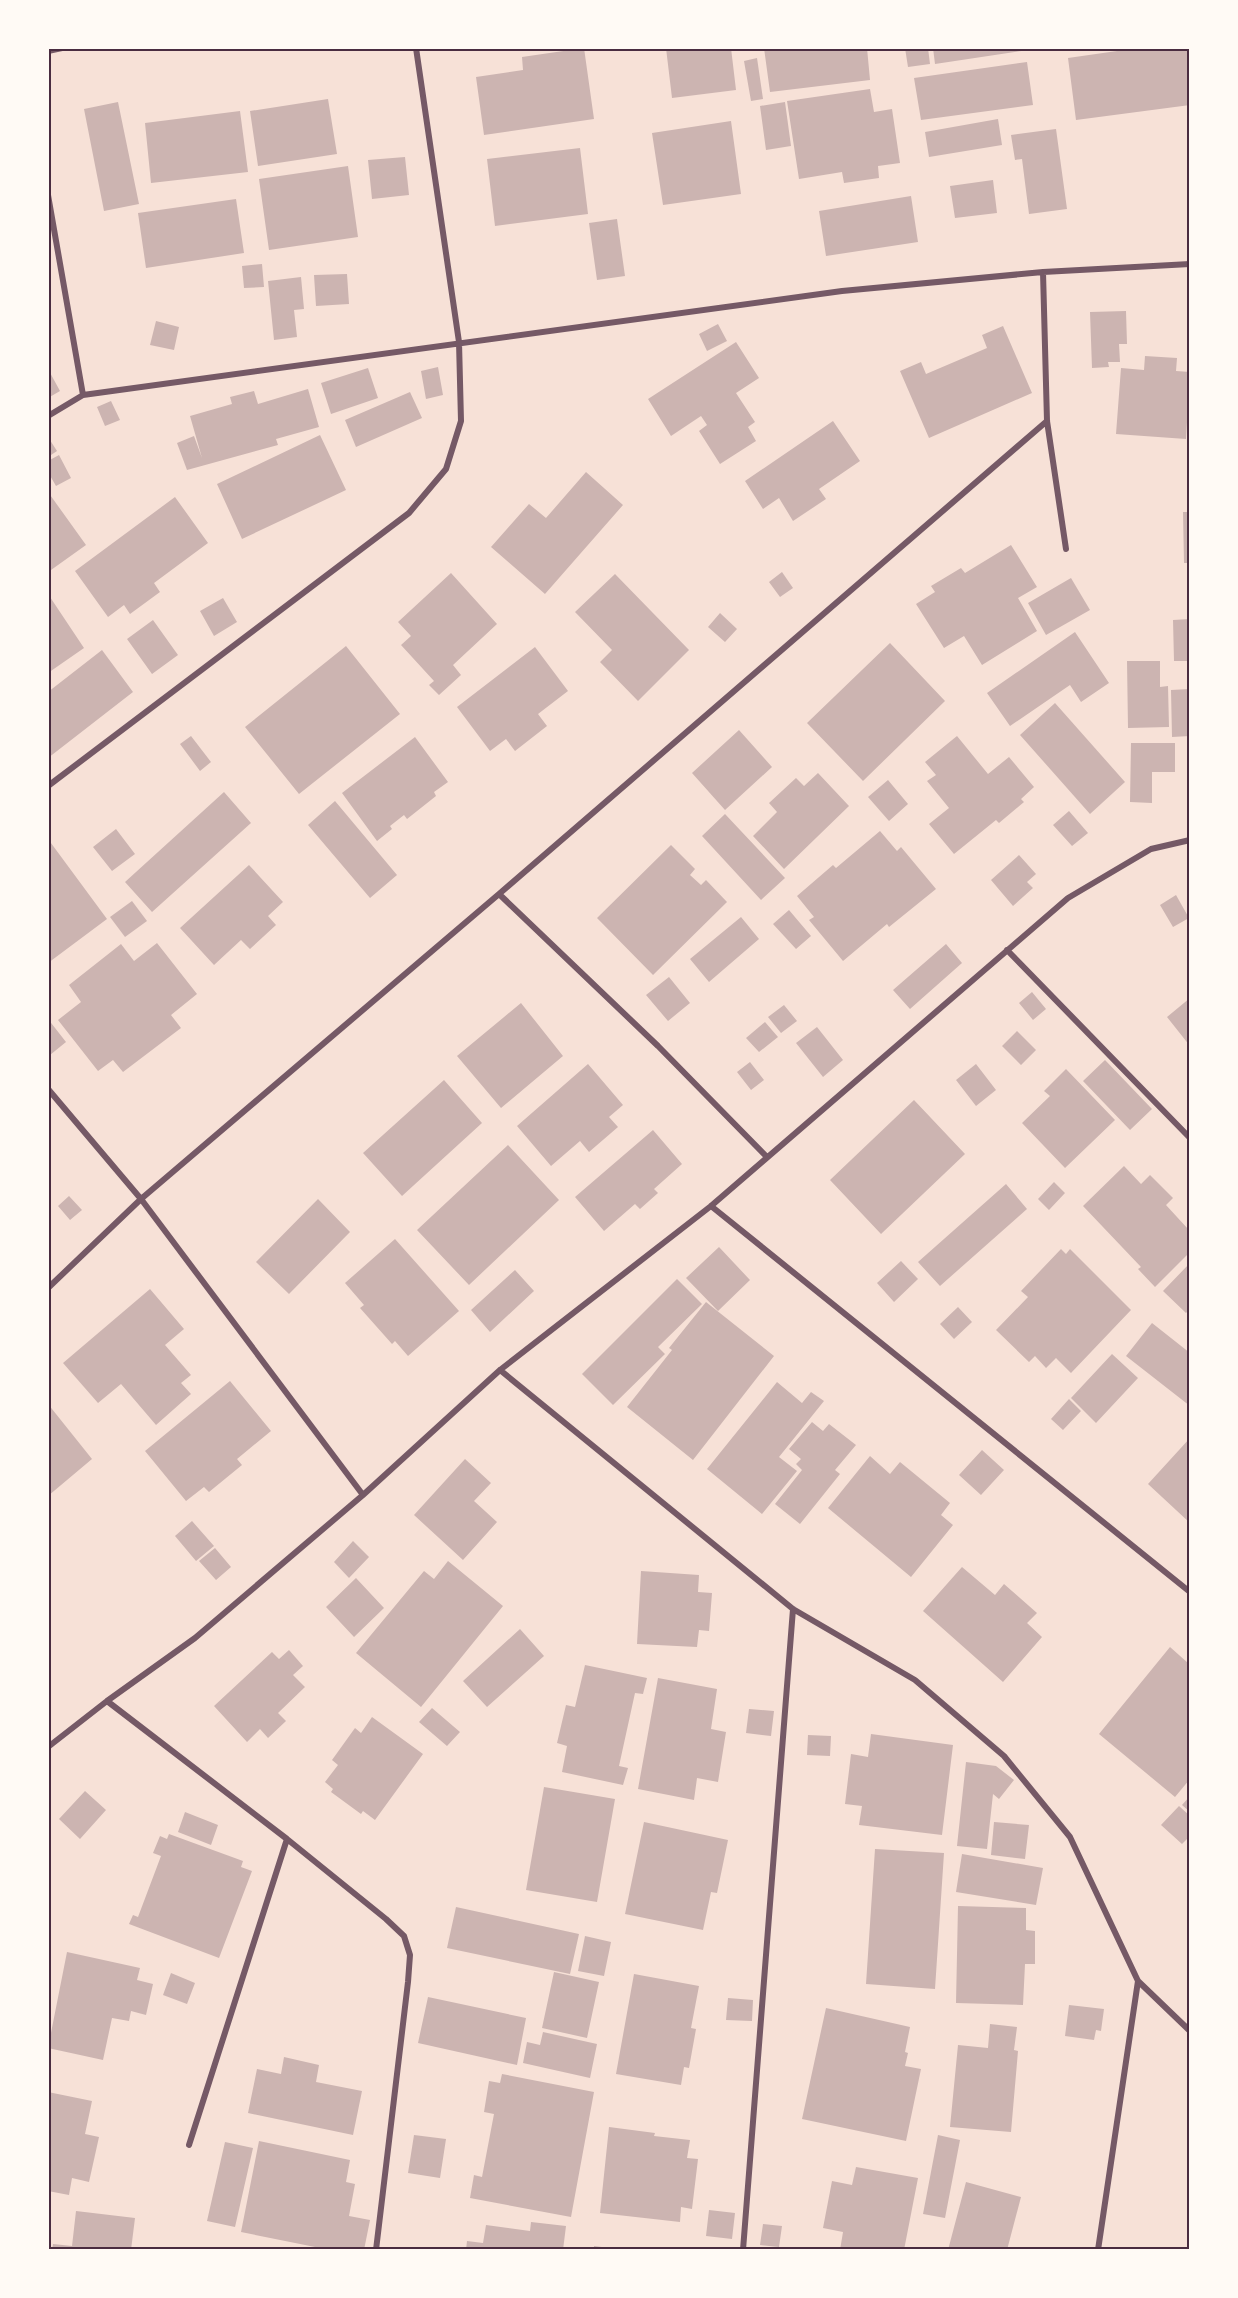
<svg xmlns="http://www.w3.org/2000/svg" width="1238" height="2298" viewBox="0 0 1238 2298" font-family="Quicksand,sans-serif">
	<rect width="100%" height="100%" fill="#f7e1d7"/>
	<!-- building -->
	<path fill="#ccb4b1" d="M584,48L594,119L484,135L476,77L523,70L522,57Z
		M666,48H731L736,90L672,98Z
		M764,48H867L870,80L770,92Z
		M905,48H928L930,64L908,67Z
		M933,48H1035V49L935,64Z
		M1138,48H1190V105L1076,120L1068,58Z
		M757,58L763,99L751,101L744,61Z
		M1027,62L1033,105L921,120L914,78Z
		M870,89L874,112L892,109L900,163L878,166L879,178L844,183L842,172L799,179L787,101Z
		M328,99L337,154L258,166L250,111Z
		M118,102L139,204L104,211L84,109Z
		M785,102L791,146L766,150L760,106Z
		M240,111L248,172L151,183L145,123Z
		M998,119L1002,145L929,157L925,132Z
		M731,121L741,194L663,205L652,133Z
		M1056,129L1067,209L1029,214L1022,159L1015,160L1011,135Z
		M580,148L588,214L495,226L487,159Z
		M405,157L409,195L372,199L368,160Z
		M348,166L358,237L269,250L259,179Z
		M993,180L997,213L955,218L950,186Z
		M911,196L918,242L826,256L819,211Z
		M236,199L244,253L146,268L138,213Z
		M617,219L625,276L597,280L589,223Z
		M262,264L264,287L244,288L242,266Z
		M347,274L349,304L316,306L314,275Z
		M301,277L304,309L294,310L297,337L274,340L268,281Z
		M1126,311L1127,344H1119L1120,362H1108L1109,367L1092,368L1090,312Z
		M156,321L179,327L174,350L150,345Z
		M718,324L727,341L707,351L699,334Z
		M1003,326L1032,393L929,438L900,371L921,362L926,374L987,348L982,335Z
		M736,342L759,378L736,393L755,422L748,427L756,441L720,464L699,431L707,425L701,416L671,436L648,399Z
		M1145,356L1177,358L1176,371L1190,372L1186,439L1116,434L1121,368L1144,370Z
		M438,367L443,395L426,399L421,371Z
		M368,368L378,398L331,414L321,383Z
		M48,369L60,391L48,398Z
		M308,389L319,427L276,439L278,445L187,470L177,443L194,436L202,458L190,416L232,404L230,397L254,391L258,404Z
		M410,392L422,418L356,447L345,420Z
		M111,401L120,420L105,426L97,407Z
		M833,421L860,461L819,489L826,499L793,521L779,498L763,509L745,481Z
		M320,435L346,490L242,539L217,484Z
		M48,437L57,451L48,457Z
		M59,455L71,478L56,486L48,472V461Z
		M586,472L623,505L545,594L491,547L529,504L546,518Z
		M48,492L86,545L51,570L48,566Z
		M175,497L208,543L154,583L160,592L130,614L124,605L108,617L75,571Z
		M1183,512H1190V563H1184Z
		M1011,545L1037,587L1018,598L1037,631L982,665L964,636L944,648L916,604L935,592L931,586L961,568L965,573Z
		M782,572L793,588L780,597L769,582Z
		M451,573L497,624L453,665L461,675L439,695L429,685L434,681L401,645L411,636L398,622Z
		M615,574L689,650L638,701L600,662L612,650L575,612Z
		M1071,578L1090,610L1046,635L1028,603Z
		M48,594L84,648L48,673Z
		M223,598L237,622L214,636L200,611Z
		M720,613L737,629L725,642L708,627Z
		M1190,619V661H1174L1173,620Z
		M153,620L178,655L152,674L127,639Z
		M1075,632L1109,683L1081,702L1070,685L1010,726L987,693Z
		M890,643L945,701L863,781L807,723Z
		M346,646L400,714L299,794L245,727Z
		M535,647L568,691L538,714L547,726L515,751L506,739L490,751L457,707Z
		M102,650L133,692L48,758V692Z
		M1127,661H1160V687L1168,686L1169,727L1128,728Z
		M1190,689V736L1172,737L1171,690Z
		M1055,703L1125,782L1090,814L1020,735Z
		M739,730L772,767L725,810L692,773Z
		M191,736L211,762L200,771L180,744Z
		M957,736L988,774L1009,757L1034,787L1021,799L1024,802L999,823L996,820L954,854L929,824L949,808L927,781L936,775L925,762Z
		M415,737L448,782L434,792L436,796L407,819L404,815L390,826L392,829L377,841L342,793Z
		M1131,743H1175V772H1152V803L1130,802Z
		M818,773L849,806L784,869L753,836L777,812L769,803L796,778L804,786Z
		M888,780L908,804L889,821L868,797Z
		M224,792L251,823L152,912L125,882Z
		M335,801L397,875L370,898L308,825Z
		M1069,811L1088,833L1072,846L1053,825Z
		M725,814L785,878L761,900L702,836Z
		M116,829L135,854L112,871L93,847Z
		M880,831L897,851L901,847L936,889L889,927L887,924L843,961L809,920L814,917L797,896L833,865L836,868Z
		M48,839L107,919L48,963Z
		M671,845L695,869L690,875L701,885L706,880L727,902L653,975L597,918Z
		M1019,855L1036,874L1027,882L1033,888L1013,906L991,880Z
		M249,865L283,902L268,916L276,925L250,949L241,940L214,965L180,928Z
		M1176,895L1189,918L1173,927L1160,905Z
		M132,901L147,921L125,937L110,917Z
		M789,910L811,936L796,949L773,924Z
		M741,917L759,939L709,982L690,959Z
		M157,943L197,994L171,1015L181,1028L123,1072L113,1060L98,1071L58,1020L81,1002L69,985L121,944L134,961Z
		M946,944L962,963L910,1009L893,990Z
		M669,977L690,1003L668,1021L646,995Z
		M1032,992L1046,1009L1033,1020L1019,1003Z
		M1190,998V1046L1167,1017Z
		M521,1003L563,1056L501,1108L457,1056Z
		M784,1005L797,1021L781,1033L768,1017Z
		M48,1019L66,1042L50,1055L48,1053Z
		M765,1022L778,1037L759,1052L746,1038Z
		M817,1027L843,1060L823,1077L796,1043Z
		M1017,1031L1036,1050L1021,1065L1002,1046Z
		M1105,1060L1152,1109L1130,1130L1083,1081Z
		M750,1062L764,1080L751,1090L737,1072Z
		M588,1064L623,1105L609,1117L618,1127L589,1152L580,1141L551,1166L517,1126Z
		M976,1064L996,1090L976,1106L956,1080Z
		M1066,1069L1115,1120L1065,1168L1022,1123L1050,1096L1044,1091Z
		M444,1080L482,1123L402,1196L363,1153Z
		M914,1100L965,1154L881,1234L830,1180Z
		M653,1130L682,1164L654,1189L658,1193L640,1209L635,1204L604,1231L575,1197Z
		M508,1145L559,1200L469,1285L417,1230Z
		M1124,1166L1141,1184L1150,1175L1173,1198L1166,1205L1188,1229L1190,1227V1252L1155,1287L1138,1269L1141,1267L1083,1206Z
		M1054,1182L1065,1193L1049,1210L1038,1199Z
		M1006,1184L1027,1209L940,1286L918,1262Z
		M69,1196L82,1210L70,1220L58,1206Z
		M318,1199L350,1232L289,1294L256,1262Z
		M395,1239L459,1311L408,1356L395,1341L392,1344L360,1308L364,1305L345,1283Z
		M719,1247L750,1280L718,1311L686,1278Z
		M1061,1249L1066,1254L1070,1249L1131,1310L1071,1373L1056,1358L1046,1368L1035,1356L1029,1362L996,1330L1028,1297L1021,1291Z
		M901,1261L918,1279L894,1302L877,1283Z
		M1190,1263V1309L1186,1313L1163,1291Z
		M515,1270L534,1291L490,1332L471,1310Z
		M677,1279L702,1304L658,1347L665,1354L613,1405L582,1374Z
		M150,1289L184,1329L165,1345L191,1375L181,1383L191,1394L156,1425L121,1384L98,1403L63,1363Z
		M706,1302L774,1356L693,1460L627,1407L672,1350L669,1348Z
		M958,1307L972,1322L954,1339L940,1324Z
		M1152,1323L1190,1353V1406L1126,1356Z
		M1112,1354L1138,1378L1096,1423L1071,1398Z
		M230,1381L271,1431L237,1459L242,1465L209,1492L204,1487L186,1501L145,1451Z
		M777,1382L802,1403L811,1392L824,1401L779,1457L797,1471L762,1514L707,1469Z
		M1069,1399L1081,1411L1063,1430L1051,1419Z
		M48,1404L92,1459L48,1496Z
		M812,1422L823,1431L829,1424L856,1445L835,1470L840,1474L800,1524L775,1504L802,1470L796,1464L801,1459L789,1449Z
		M1190,1438V1523L1148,1484Z
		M982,1450L1004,1470L981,1495L959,1475Z
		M870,1456L890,1474L900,1462L950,1503L941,1515L953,1525L911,1577L828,1508Z
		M465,1459L491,1483L474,1501L497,1522L463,1560L414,1515Z
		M192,1521L214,1546L196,1561L175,1536Z
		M353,1541L369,1557L349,1578L334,1562Z
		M215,1548L231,1567L216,1580L199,1561Z
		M448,1561L503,1606L421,1707L356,1653L424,1571L434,1579Z
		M962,1567L995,1595L1004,1584L1037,1613L1027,1623L1042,1637L1003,1682L923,1611Z
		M641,1571L699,1575L698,1592L712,1593L709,1631L699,1630L697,1647L637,1644Z
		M356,1578L384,1608L354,1637L326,1607Z
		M520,1629L544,1656L487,1707L463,1681Z
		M1170,1647L1188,1663L1190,1661V1779L1175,1797L1099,1734Z
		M289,1650L303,1666L293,1675L305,1687L278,1713L286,1721L268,1738L260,1729L247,1742L214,1706L272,1652L279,1659Z
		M585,1665L647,1678L643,1694L635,1693L619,1766L628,1768L623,1785L562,1772L567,1746L557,1743L566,1705L575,1707Z
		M658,1678L717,1689L711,1729L726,1732L718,1782L697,1778L694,1800L638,1789Z
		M432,1708L460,1732L447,1746L419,1722Z
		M749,1709L774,1711L771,1736L746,1733Z
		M372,1717L423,1754L375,1820L363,1811L361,1814L331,1792L333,1789L325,1782L338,1765L332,1760L355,1728L361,1733Z
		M871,1734L953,1745L942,1835L859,1825L862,1806L845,1804L851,1754L868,1757Z
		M808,1735L831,1736L830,1756L807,1755Z
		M966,1762L996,1766L1014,1780L999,1799L993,1794L987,1849L957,1846Z
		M544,1787L615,1799L597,1902L526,1890Z
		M85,1791L106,1810L80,1839L59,1819Z
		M1190,1796V1812L1182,1805Z
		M1179,1806L1190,1816V1836L1182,1844L1161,1825Z
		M185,1812L218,1825L211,1845L178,1832Z
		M644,1822L728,1840L717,1893L711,1892L703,1930L625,1914Z
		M994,1822L1029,1825L1025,1859L991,1855Z
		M169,1834L243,1861L241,1867L252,1871L219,1958L129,1924L133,1915L138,1917L161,1856L153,1853L160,1836L167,1839Z
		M875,1849L944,1853L935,1989L866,1984Z
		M962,1854L1043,1868L1036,1905L956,1892Z
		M958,1906L1026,1908V1930L1035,1931V1964H1025L1023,2005L956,2003Z
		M456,1907L579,1934L570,1974L447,1948Z
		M585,1936L611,1942L604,1976L578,1971Z
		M67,1952L140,1968L137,1980L153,1984L146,2015L131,2011L129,2021L112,2018L103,2060L48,2048Z
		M554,1972L599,1982L587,2038L542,2028Z
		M171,1973L195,1983L187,2004L163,1995Z
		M634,1974L699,1986L691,2028L696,2029L689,2068L684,2067L681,2085L616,2074Z
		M428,1997L526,2018L517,2065L418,2043Z
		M728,1998L753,2000L752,2021L726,2020Z
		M1069,2005L1104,2009L1101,2031L1096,2030L1094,2040L1065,2036Z
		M826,2008L910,2027L905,2052L908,2053L905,2066L921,2069L906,2141L802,2119Z
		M990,2024L1017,2027L1014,2050L1018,2051L1011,2132L950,2127L958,2045L988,2048Z
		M543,2032L597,2044L590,2078L523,2063L527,2042L540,2045Z
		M284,2057L319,2065L316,2082L362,2091L353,2135L248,2113L257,2069L281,2074Z
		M502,2074L594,2092L571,2217L470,2198L474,2175L482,2177L494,2114L484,2112L489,2081L500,2083Z
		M48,2092L92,2101L85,2134L99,2137L89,2182L72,2178L69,2195L48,2191Z
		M609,2127L655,2133L654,2136L690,2140L687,2158L698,2159L692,2209L681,2207L680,2222L600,2213Z
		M414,2135L446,2139L440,2178L408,2173Z
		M938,2135L960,2140L945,2218L923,2214Z
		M259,2141L350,2160L346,2182L355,2184L349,2216L370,2220L364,2250H330L241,2232Z
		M225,2142L253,2148L235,2227L207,2221Z
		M856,2167L918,2178L904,2250H840L843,2232L823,2228L832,2181L852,2185Z
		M966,2182L1021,2197L1007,2250H948Z
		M709,2210L735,2213L732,2239L706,2236Z
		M76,2211L135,2218L131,2250H52L53,2244L72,2246Z
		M531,2222L566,2226L563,2250H466L467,2241L483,2243L486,2225L530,2231Z
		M763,2224L782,2226L779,2247L760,2245Z
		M594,2246L617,2249V2250H594Z"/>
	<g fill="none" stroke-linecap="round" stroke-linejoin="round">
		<!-- minor -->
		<path stroke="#755966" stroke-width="6" d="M48,51L62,48
			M48,195L83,395
			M1043,272L1047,421L1066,549
			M48,416L83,395L842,291L1043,272L1190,264
			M48,786L409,513L446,469L461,421L459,342L416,48
			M499,894L658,1046L767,1157
			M1007,950L1190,1138
			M48,1089L141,1199L363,1495
			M711,1206L1190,1592
			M48,1288L141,1199L499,894L1047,421
			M500,1370L793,1609L915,1680L1004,1756L1070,1837L1138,1981L1190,2031
			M107,1701L287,1839L386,1919L404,1936L410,1955L408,1982L376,2250
			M48,1747L107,1701L195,1638L363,1495L500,1370L711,1206L1068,898L1151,849L1190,840
			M189,2145L287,1839
			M743,2250L793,1609
			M1098,2250L1138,1981"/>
	</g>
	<!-- border -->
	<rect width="1238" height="2298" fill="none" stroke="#fffaf5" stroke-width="99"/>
	<rect x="50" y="50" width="1138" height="2198" fill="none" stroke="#4a2c40" stroke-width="2"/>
</svg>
